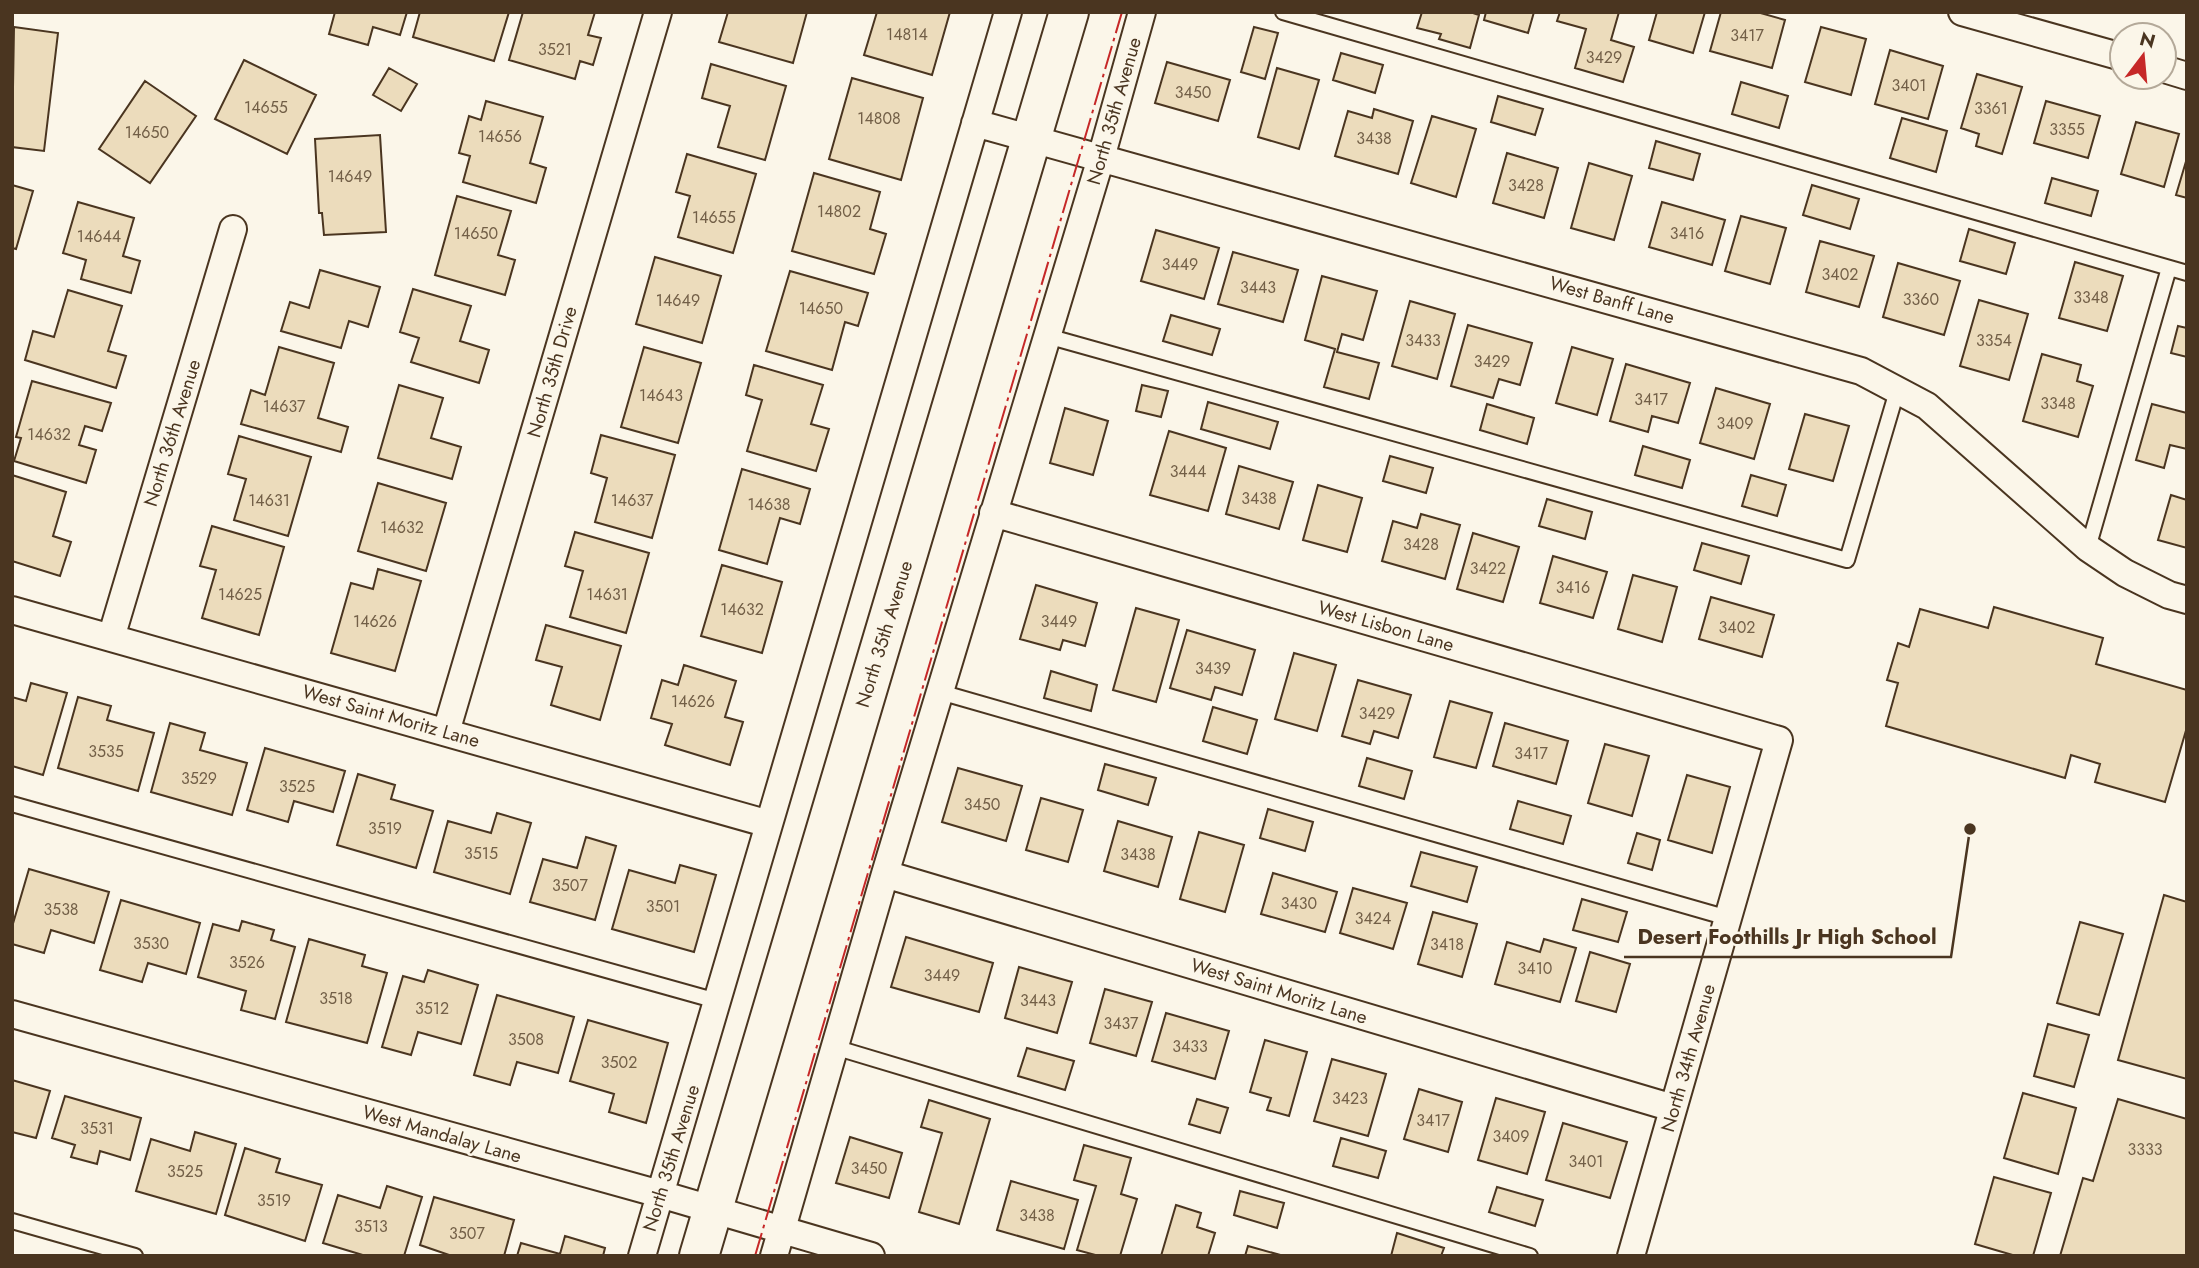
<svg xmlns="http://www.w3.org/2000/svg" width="2199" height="1268" viewBox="0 0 2199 1268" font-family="Jost,sans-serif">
	<rect width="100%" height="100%" fill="#fbf6e9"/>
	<!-- building -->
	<path fill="#ecdcbc" stroke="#4a3520" stroke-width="2" d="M335,12H407L400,35L373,27L368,45L329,34Z
		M420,12H509L494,61L413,37Z
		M523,12H595L588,35L601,38L593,65L580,61L575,79L509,60Z
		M728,12H807L793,63L719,42Z
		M877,12H950L932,75L864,55Z
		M1422,12H1470L1479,15L1470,48L1439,39L1441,34L1417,28Z
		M1486,12H1534L1528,33L1484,20Z
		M1560,12H1619L1611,40L1634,47L1623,82L1575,68L1586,29L1557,21Z
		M1657,12H1705L1693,53L1649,40Z
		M1721,12H1757L1785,20L1772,68L1710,51Z
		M14,27L58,33L44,151L12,147Z
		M1254,27L1278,33L1265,79L1241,72Z
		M1821,27L1866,39L1851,95L1805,82Z
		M1890,50L1943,66L1928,119L1875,104Z
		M1341,53L1383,65L1375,93L1333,80Z
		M244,60L316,95L287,154L215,119Z
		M1167,62L1230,80L1218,121L1155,103Z
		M711,64L786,86L765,160L718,147L730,106L702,98Z
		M389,68L417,84L401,111L373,95Z
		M1277,68L1319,80L1299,149L1258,137Z
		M1977,74L2022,87L2002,154L1976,146L1979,134L1961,128Z
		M852,78L923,98L901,180L829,159Z
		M145,81L196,116L150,183L99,149Z
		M1741,82L1788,96L1779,128L1732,114Z
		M1498,96L1543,109L1535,135L1491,122Z
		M486,101L543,117L530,163L546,168L536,203L463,182L470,156L459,153L469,116L481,120Z
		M2046,101L2100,116L2088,158L2034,143Z
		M1374,109L1413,121L1398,174L1335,156L1348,111L1372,118Z
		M1432,116L1476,129L1456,197L1411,183Z
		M1902,118L1947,131L1936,172L1890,158Z
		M2136,122L2179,134L2164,187L2121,174Z
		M380,135L386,232L324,235L322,213H319L315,139Z
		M1656,141L1700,154L1693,180L1649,168Z
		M1507,153L1558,168L1544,218L1493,203Z
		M687,154L756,174L733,253L678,237L690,196L676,192Z
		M2187,158V198L2176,195Z
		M1589,163L1632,176L1614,240L1571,228Z
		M814,173L880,192L870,229L886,234L874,274L792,251Z
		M2052,178L2098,191L2091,216L2045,203Z
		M12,185L33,191L16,249L12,248Z
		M1812,185L1859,199L1850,229L1803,215Z
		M457,196L511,211L498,255L515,260L505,295L435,275Z
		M78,202L134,218L123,256L140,261L131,293L81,279L86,260L63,253Z
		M1662,202L1725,220L1712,265L1649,247Z
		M1741,216L1786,228L1770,284L1725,271Z
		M1969,229L2015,243L2006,274L1960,261Z
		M1156,230L1219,248L1204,299L1141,281Z
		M1820,241L1874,256L1859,307L1806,292Z
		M1233,252L1298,270L1283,322L1218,304Z
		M655,257L721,276L702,343L636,324Z
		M2075,262L2123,276L2107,331L2059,318Z
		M1898,263L1960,281L1944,335L1883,317Z
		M320,270L380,287L368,327L349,321L341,348L281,331L290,302L309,308Z
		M790,271L868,293L858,326L845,322L832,370L766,351Z
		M1322,276L1377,291L1363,340L1342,334L1337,352L1379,363L1369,399L1324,387L1335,349L1305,340Z
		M413,289L471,306L460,341L489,350L479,383L411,362L419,338L400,332Z
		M68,290L122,306L108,351L126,356L116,388L25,360L33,331L54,337Z
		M1979,300L2028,314L2009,380L1960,366Z
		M1410,301L1455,314L1437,379L1392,366Z
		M1171,315L1220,329L1212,355L1163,341Z
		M1468,325L1532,343L1520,385L1499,379L1493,398L1451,386Z
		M2178,326L2187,328V357L2171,353Z
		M279,347L334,363L318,418L348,427L341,452L241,424L251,390L265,395Z
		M644,347L701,363L678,443L621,427Z
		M1572,347L1613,359L1597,415L1556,403Z
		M2042,354L2081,365L2077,381L2093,386L2078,437L2023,421Z
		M1626,364L1690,383L1678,423L1652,416L1648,432L1610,421Z
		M754,365L823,385L811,424L829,429L816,471L747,451L762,400L746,395Z
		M32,381L111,403L102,431L85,426L79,445L96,450L86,483L14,461L21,438L16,437Z
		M399,385L443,398L431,438L461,447L452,479L378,458Z
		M1142,385L1168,391L1161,417L1136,411Z
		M1716,388L1770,404L1754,459L1700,443Z
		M1208,402L1278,422L1270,449L1201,429Z
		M1487,404L1534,418L1527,444L1480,430Z
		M2152,404L2187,413V449L2170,445L2164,468L2136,460Z
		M1065,408L1108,421L1093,475L1050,463Z
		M1805,414L1849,426L1833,481L1789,469Z
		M1169,431L1226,448L1208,511L1150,495Z
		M601,435L675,455L652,538L595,522L607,478L591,473Z
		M239,436L311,457L288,536L234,520L246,479L228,474Z
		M1643,446L1690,460L1682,488L1635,475Z
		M1390,456L1433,468L1426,493L1383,481Z
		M1239,466L1293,482L1279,529L1226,514Z
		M742,469L810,489L800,524L780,518L767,564L719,550Z
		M12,475L66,492L53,536L71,542L60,576L12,561Z
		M1751,475L1786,485L1777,516L1742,506Z
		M378,483L446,503L426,571L358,551Z
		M1318,485L1362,498L1347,552L1303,540Z
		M2171,495L2187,500V548L2158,540Z
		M1547,499L1592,512L1585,539L1539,526Z
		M1421,514L1460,525L1445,579L1382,561L1393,521L1417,528Z
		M212,526L284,547L259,635L202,618L216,570L200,566Z
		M575,532L649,553L626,633L570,617L583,571L565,566Z
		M1473,533L1519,547L1503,602L1457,589Z
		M1702,543L1749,556L1741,584L1694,570Z
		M1553,556L1607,572L1593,618L1540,603Z
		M722,565L782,582L762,653L701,636Z
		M378,569L421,581L395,671L331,653L351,583L373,589Z
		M1633,575L1677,587L1662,642L1618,629Z
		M1036,585L1097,603L1085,646L1063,640L1060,650L1020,639Z
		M1711,597L1774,615L1762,657L1699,639Z
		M1994,607L2103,638L2096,664L2187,690V727L2165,802L2095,782L2100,764L2071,755L2065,778L1886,726L1898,683L1887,680L1898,643L1909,647L1920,609L1988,628Z
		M1136,608L1179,620L1156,702L1113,690Z
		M546,625L621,646L600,720L551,705L562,667L536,660Z
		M1187,630L1255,650L1242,695L1215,687L1211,700L1170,688Z
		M1294,653L1336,665L1317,731L1275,719Z
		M684,665L736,681L725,717L743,722L730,765L665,745L672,724L651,718L662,680L678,685Z
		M1051,671L1097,685L1091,711L1044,698Z
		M1358,680L1411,695L1398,738L1374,731L1370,744L1342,736Z
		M31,683L67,693L43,775L12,766V697L26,701Z
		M78,697L111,706L107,720L154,733L138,791L58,768Z
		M1450,701L1492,713L1476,768L1434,757Z
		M1213,707L1257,720L1247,754L1203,741Z
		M170,723L205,733L200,750L247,763L232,815L151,792Z
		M1505,723L1568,741L1556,784L1493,766Z
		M1605,744L1649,756L1632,816L1588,803Z
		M265,748L345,771L333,812L294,801L288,822L247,810Z
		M1367,758L1412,771L1404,799L1359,786Z
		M1105,764L1156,778L1148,805L1098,790Z
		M958,768L1022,786L1006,841L942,822Z
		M358,774L395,785L391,799L433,811L416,868L337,845Z
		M1687,775L1730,787L1712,853L1668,840Z
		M1041,798L1083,810L1068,862L1026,850Z
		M1518,801L1571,816L1563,844L1510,829Z
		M1268,809L1313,822L1305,851L1260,838Z
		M497,813L531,823L510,894L434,872L448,821L491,833Z
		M1118,821L1172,837L1158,887L1104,871Z
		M1199,832L1244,845L1225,912L1180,899Z
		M1637,833L1660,840L1652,870L1628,863Z
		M586,837L616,846L595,920L530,902L543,859L577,868Z
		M1421,852L1477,867L1467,902L1411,886Z
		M680,865L716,875L694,952L612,929L629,870L675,883Z
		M29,869L109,892L94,943L51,930L44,953L12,944V927Z
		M1273,873L1337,892L1325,932L1261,914Z
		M1353,888L1407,903L1393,949L1340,933Z
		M2164,895L2187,902V1079L2118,1060Z
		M1582,899L1627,912L1618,942L1573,930Z
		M121,900L200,923L186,974L148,963L142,982L100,970Z
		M1433,912L1477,924L1462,977L1418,964Z
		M242,921L274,930L271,940L295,947L275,1019L241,1010L246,991L198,977L213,924L239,931Z
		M2080,922L2123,934L2099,1015L2057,1003Z
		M906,937L993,963L979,1012L891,987Z
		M309,939L365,955L362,966L387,973L367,1043L286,1022Z
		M1544,939L1576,948L1560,1002L1495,984L1507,942L1540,952Z
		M1590,952L1630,964L1616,1012L1576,1001Z
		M1019,967L1072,982L1057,1033L1005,1018Z
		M428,970L478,985L461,1044L418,1032L411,1055L382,1047L403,976L424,982Z
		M1105,989L1152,1002L1136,1056L1090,1043Z
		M497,995L574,1017L558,1073L517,1062L510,1085L474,1075Z
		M1166,1013L1229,1031L1215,1079L1152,1061Z
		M588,1020L668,1043L646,1123L609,1112L614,1094L570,1081Z
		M2048,1024L2089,1035L2074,1087L2034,1076Z
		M1265,1040L1307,1052L1289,1116L1267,1110L1271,1098L1250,1092Z
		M1027,1048L1074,1061L1065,1090L1018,1076Z
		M1332,1059L1386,1074L1368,1136L1314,1121Z
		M12,1080L50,1091L36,1138L12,1132Z
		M1419,1089L1462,1102L1448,1152L1404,1139Z
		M2023,1093L2076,1108L2058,1174L2004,1158Z
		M65,1096L141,1118L130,1160L100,1151L97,1164L71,1157L75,1145L52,1138Z
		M1496,1098L1545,1112L1527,1174L1478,1160Z
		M1197,1099L1228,1108L1220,1133L1189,1124Z
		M2118,1099L2187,1119V1256H2060L2083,1178L2093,1181Z
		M929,1100L990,1119L959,1224L919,1212L942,1133L921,1127Z
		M1563,1123L1627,1142L1610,1198L1546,1180Z
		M195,1132L236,1144L216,1214L136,1191L151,1139L190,1151Z
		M850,1137L902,1153L889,1198L836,1183Z
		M1341,1138L1386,1151L1378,1178L1333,1166Z
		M1084,1145L1131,1158L1121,1194L1137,1199L1120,1256H1099L1077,1250L1096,1186L1074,1180Z
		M245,1148L280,1159L276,1172L322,1185L305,1241L225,1215Z
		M1994,1177L2051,1193L2033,1256H2016L1975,1244Z
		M1011,1181L1078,1200L1064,1249L997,1230Z
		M387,1186L422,1197L404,1256H366L323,1243L338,1195L380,1208Z
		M1497,1187L1543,1200L1535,1226L1489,1212Z
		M1240,1191L1284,1203L1277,1228L1234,1215Z
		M434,1197L514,1220L504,1256H452L420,1245Z
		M1176,1205L1201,1213L1197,1227L1215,1233L1208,1256H1161Z
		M1397,1233L1444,1248L1441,1256H1391Z
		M565,1236L605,1248L603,1256H517L521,1243L560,1254Z
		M1248,1246L1284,1256H1245Z"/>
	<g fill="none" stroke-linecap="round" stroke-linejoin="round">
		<!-- lane casing -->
		<g stroke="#4a3520" stroke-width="18">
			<path id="lane" d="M1283,12L2187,273
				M1047,336L1847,560L1897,391
				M2088,548L2169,268
				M940,692L1728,918
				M12,804L717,1001
				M834,1047L1530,1256
				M12,1221L135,1256"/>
		</g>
		<!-- street casing -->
		<g stroke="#4a3520" stroke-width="30">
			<path id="street" d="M1962,12L2122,57
				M2164,69L2187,76
				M975,123L1861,371L1927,406L2088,548L2125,573L2169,595L2187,600
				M993,513L1779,740L1631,1256
				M12,610L769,824
				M111,638L233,229
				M446,732L658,12
				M885,874L1673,1108
				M12,1014L660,1194L871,1256
				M642,1256L1008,12
				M774,1256L885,874L1101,158L1142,12"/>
		</g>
		<!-- secondary casing -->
		<g stroke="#4a3520" stroke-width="42">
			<path id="secondary" d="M699,1256L1069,12"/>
		</g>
		<!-- lane -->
		<use href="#lane" stroke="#fbf6e9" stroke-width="14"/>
		<!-- street -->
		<use href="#street" stroke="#fbf6e9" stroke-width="26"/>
		<!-- secondary -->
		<use href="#secondary" stroke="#fbf6e9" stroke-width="38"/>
		<!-- power -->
		<path stroke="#c62828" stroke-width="2" stroke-dasharray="24 5 3.5 5" stroke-linecap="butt" d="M755,1256L1122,12"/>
	</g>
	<g text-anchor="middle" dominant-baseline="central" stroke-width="5" stroke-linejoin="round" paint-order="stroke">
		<!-- number labels -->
		<g font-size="16" fill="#725f47">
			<text x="907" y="34">14814</text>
			<text x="1747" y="35">3417</text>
			<text x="555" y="49">3521</text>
			<text x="1604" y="57">3429</text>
			<text x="1909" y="85">3401</text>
			<text x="1193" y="92">3450</text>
			<text x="266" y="107">14655</text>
			<text x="1991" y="108">3361</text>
			<text x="879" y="118">14808</text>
			<text x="2067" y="129">3355</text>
			<text x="147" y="132">14650</text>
			<text x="500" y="136">14656</text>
			<text x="1374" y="138">3438</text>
			<text x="350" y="176">14649</text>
			<text x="1526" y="185">3428</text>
			<text x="839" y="211">14802</text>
			<text x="714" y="217">14655</text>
			<text x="476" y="233">14650</text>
			<text x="1687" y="233">3416</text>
			<text x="99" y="236">14644</text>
			<text x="1180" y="264">3449</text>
			<text x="1840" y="274">3402</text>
			<text x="1258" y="287">3443</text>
			<text x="2091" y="297">3348</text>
			<text x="1921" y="299">3360</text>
			<text x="678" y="300">14649</text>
			<text x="821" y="308">14650</text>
			<text x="1423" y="340">3433</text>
			<text x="1994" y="340">3354</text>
			<text x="1492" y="361">3429</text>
			<text x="661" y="395">14643</text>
			<text x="1651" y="399">3417</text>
			<text x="2058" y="403">3348</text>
			<text x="284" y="406">14637</text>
			<text x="1735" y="423">3409</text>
			<text x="49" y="434">14632</text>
			<text x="1188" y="471">3444</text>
			<text x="1259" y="498">3438</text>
			<text x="269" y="500">14631</text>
			<text x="632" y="500">14637</text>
			<text x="769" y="504">14638</text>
			<text x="402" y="527">14632</text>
			<text x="1421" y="544">3428</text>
			<text x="1488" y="568">3422</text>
			<text x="1573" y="587">3416</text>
			<text x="240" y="594">14625</text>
			<text x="607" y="594">14631</text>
			<text x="742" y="609">14632</text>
			<text x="375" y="621">14626</text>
			<text x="1059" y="621">3449</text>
			<text x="1737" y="627">3402</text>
			<text x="1213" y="668">3439</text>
			<text x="693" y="701">14626</text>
			<text x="1377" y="713">3429</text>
			<text x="106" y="751">3535</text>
			<text x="1531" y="753">3417</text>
			<text x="199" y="778">3529</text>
			<text x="297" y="786">3525</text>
			<text x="982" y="804">3450</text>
			<text x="385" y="828">3519</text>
			<text x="481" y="853">3515</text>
			<text x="1138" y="854">3438</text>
			<text x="570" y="885">3507</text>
			<text x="1299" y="903">3430</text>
			<text x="663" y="906">3501</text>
			<text x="61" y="909">3538</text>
			<text x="1373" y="918">3424</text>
			<text x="151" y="943">3530</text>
			<text x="1447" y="944">3418</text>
			<text x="247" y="962">3526</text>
			<text x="1535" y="968">3410</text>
			<text x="942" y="975">3449</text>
			<text x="336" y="998">3518</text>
			<text x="1038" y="1000">3443</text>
			<text x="432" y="1008">3512</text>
			<text x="1121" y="1023">3437</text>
			<text x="526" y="1039">3508</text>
			<text x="1190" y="1046">3433</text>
			<text x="619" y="1062">3502</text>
			<text x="1350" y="1098">3423</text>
			<text x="1433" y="1120">3417</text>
			<text x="97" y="1128">3531</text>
			<text x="1511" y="1136">3409</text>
			<text x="2145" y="1149">3333</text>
			<text x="1586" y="1161">3401</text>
			<text x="869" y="1168">3450</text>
			<text x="185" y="1171">3525</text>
			<text x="274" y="1200">3519</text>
			<text x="1037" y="1215">3438</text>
			<text x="371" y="1226">3513</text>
			<text x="467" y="1233">3507</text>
		</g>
		<!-- street labels -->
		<g font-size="19" fill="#4a3520" stroke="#fbf6e9">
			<text transform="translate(1114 111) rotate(-74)">North 35th Avenue</text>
			<text transform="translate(1612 300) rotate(16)">West Banff Lane</text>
			<text transform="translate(552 372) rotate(-74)">North 35th Drive</text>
			<text transform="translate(172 433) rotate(-73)">North 36th Avenue</text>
			<text transform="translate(1386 626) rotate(16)">West Lisbon Lane</text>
			<text transform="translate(884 634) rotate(-73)">North 35th Avenue</text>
			<text transform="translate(391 716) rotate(16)">West Saint Moritz Lane</text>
			<text transform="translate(1279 991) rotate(17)">West Saint Moritz Lane</text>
			<text transform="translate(1688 1058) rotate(-74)">North 34th Avenue</text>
			<text transform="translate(442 1134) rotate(16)">West Mandalay Lane</text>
			<text transform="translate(671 1158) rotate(-73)">North 35th Avenue</text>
		</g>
	</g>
	<!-- callouts -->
	<path fill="none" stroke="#4a3520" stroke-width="2.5" d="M1970 829L1951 957H1624"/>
	<circle fill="#4a3520" stroke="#fbf6e9" stroke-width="2.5" cx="1970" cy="829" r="7"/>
	<g font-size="21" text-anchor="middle" font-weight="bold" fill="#4a3520" stroke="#fbf6e9" stroke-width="5" stroke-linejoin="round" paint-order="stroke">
		<text x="1787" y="944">Desert Foothills Jr High School</text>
	</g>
	<!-- border -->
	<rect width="2199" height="1268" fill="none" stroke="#4a3520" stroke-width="28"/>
	<!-- north arrow -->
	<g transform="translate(2143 56) rotate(16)"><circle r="33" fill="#fbf6e9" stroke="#b4a999" stroke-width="2"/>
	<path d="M0-5L12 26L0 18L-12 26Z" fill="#c62828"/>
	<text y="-10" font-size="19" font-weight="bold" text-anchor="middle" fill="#4a3520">N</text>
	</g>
</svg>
